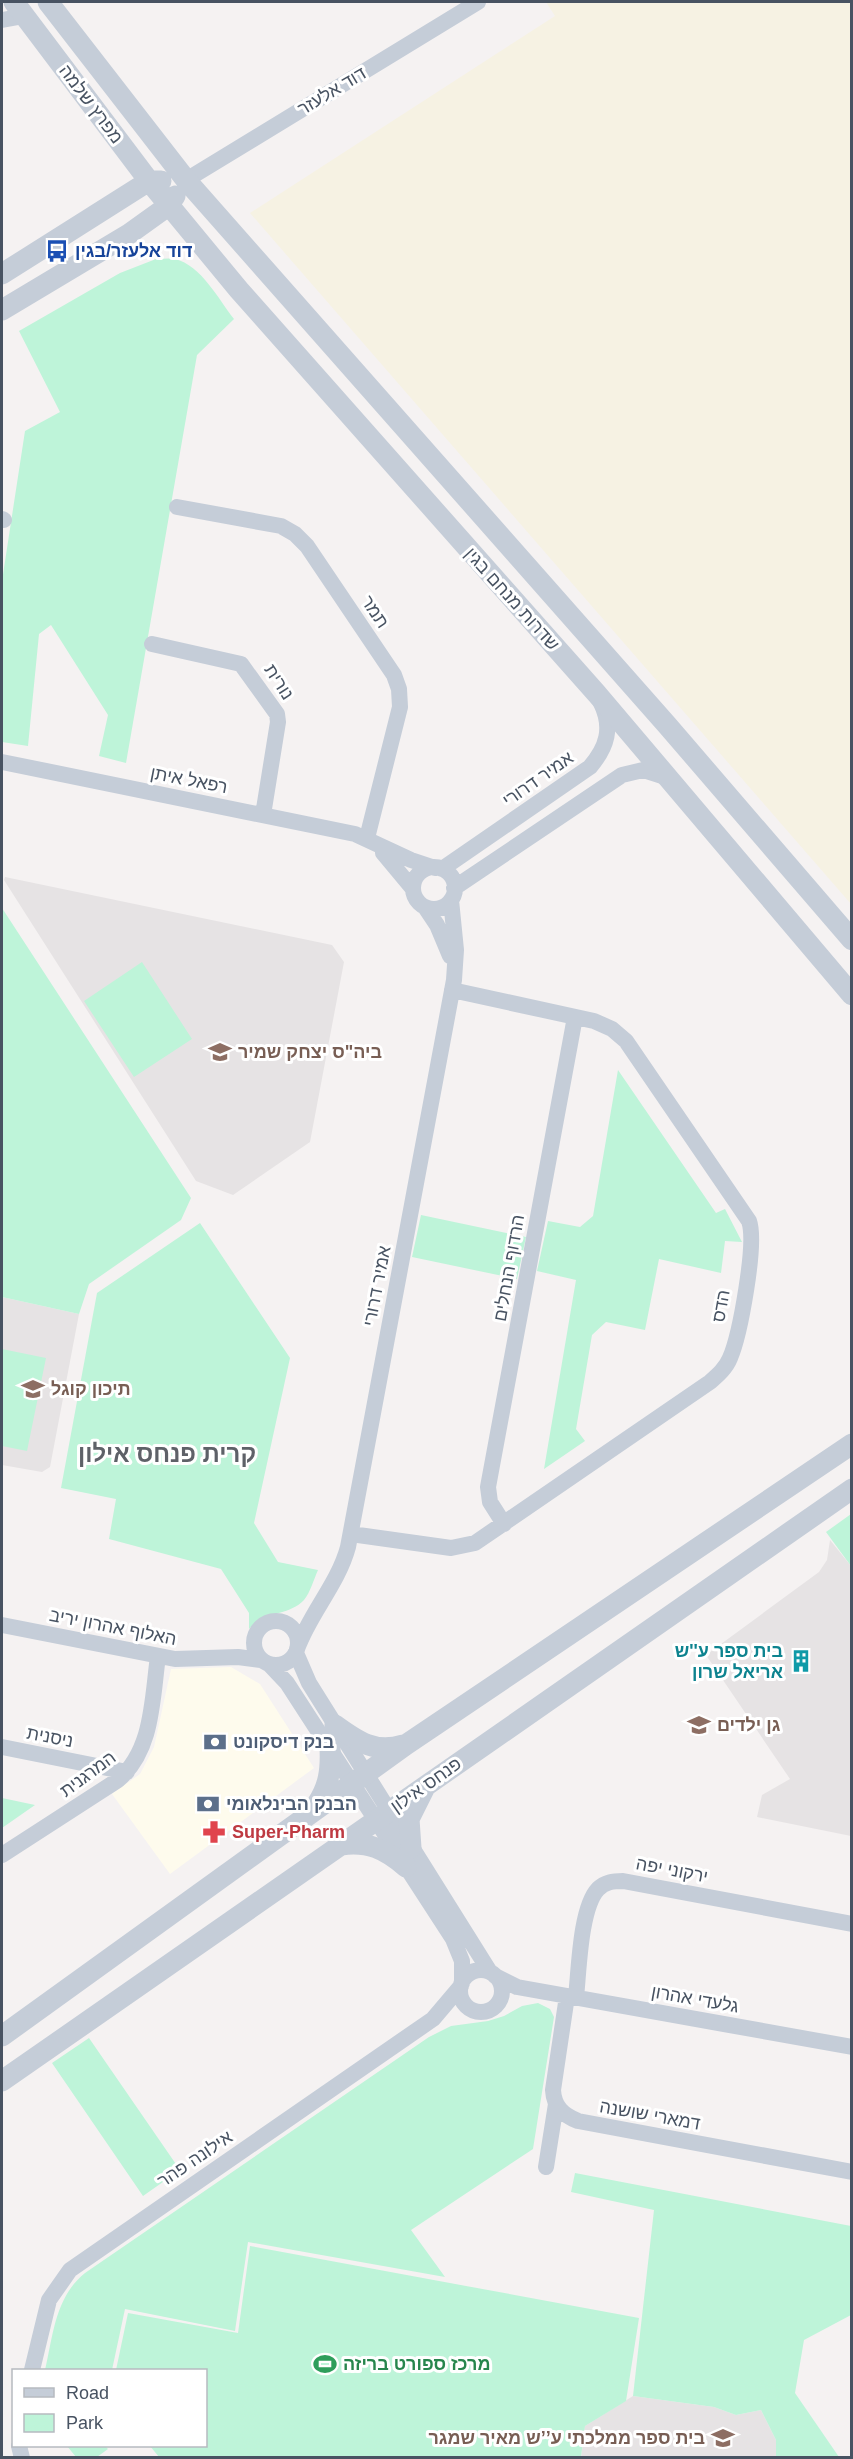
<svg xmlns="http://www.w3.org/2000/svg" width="853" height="2459" viewBox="0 0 853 2459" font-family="Arial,'Noto Sans Hebrew',sans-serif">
	<rect width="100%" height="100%" fill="#f5f2f2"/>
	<!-- commercial -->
	<path fill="#fefbed" d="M231,1667L260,1684L314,1768L170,1874L112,1794L140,1774L154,1747L171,1669Z"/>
	<!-- education -->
	<path fill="#e6e3e4" d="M5,877L332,945L344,962L310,1142L233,1195L196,1181L4,880Z
		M2,1297L79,1314L50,1467L42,1472L2,1465Z
		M830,1540L851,1566V1836L757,1817L762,1795L790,1779L706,1655L819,1572L827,1560Z
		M633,2396L714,2407L736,2415L761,2410L776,2440V2457L581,2458L585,2426Z"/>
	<!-- green -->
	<path fill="#bef4d9" d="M156,259C162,259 169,258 175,259C201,265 219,300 234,319L197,355L126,763L99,756L108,715L51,625L39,634L28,746L2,742V581L25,431L60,412L19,331L120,273Z
		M2,908L191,1198L181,1220L89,1284L79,1314L2,1297Z
		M142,962L192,1039L134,1077L84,1001Z
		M618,1070L716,1213L725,1209L742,1242L725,1241L721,1273L659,1259L645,1330L606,1322L592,1335L576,1429L585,1441L544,1469L576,1280L537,1271L548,1221L580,1227L593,1216Z
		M421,1215L526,1237L517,1279L412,1257Z
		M200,1223L290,1358L254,1523L278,1562L318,1570C314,1579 310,1593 304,1600C289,1616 265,1611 249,1629V1613L221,1569L109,1539L116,1499L61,1488L97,1293Z
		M2,1349L46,1358L27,1451L2,1446Z
		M851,1514V1566L826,1532Z
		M2,1798L35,1805L2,1828Z
		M538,2003L550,2009L554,2017L533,2149L411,2230L445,2277L248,2242L235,2331L125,2309L112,2370H45C53,2336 55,2297 85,2273L429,2037L451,2026L488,2021L504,2016L522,2006Z
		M89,2038L180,2170L143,2196L52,2063Z
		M575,2173L851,2226V2315L804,2340L795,2393L839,2457H776V2440L761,2410L736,2415L714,2407L633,2396L654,2210L571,2192Z
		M250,2246L639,2318L626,2401L585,2426L581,2457H159L150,2446H206V2370H116L128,2313L238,2333Z
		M67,2446H105L108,2449L97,2457H76Z"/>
	<!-- sand -->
	<path fill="#f6f2e3" d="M546,2H851V904L250,213L555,16Z"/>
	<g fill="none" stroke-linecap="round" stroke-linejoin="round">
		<!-- minor -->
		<path stroke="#c5cdd8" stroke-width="16" d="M2,20L24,16
			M186,180L478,2
			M177,507L281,526L295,534L307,546L394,675L399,689L400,707L367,838
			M2,519L4,520
			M152,644L241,664L277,714L278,722L263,815
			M2,762L355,834L411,860L435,868
			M383,853L413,889
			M413 888a21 21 0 1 1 42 0a21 21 0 1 1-42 0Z
			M442,869L590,767C607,747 613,728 601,703
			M454,888L622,775L643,770L668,778
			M425,907L437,925L450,956
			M504,1524L490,1502L488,1487L575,1017
			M351,1534L451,1548L475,1543L710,1382C718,1375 726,1368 730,1358C740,1335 757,1243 749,1221L626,1041L612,1029L594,1021L452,990
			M254 1643a22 22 0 1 1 44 0a22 22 0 1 1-44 0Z
			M2,1625L175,1659L238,1657L261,1660
			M297,1649C310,1613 338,1584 348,1547L454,980L456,950L451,900
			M296,1653L309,1683L490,1972
			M270,1665L287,1683L453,1939L462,1961V1983
			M2,1747L127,1772
			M2,1855L118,1780C153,1750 152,1700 158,1656
			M460 1991a21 21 0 1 1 42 0a21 21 0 1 1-42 0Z
			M495,1976L517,1987L852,2047
			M567,1996L553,2090C554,2107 563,2115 578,2121L852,2172
			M576,1997C579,1971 580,1908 598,1889C605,1882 613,1881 623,1881L852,1924
			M546,2167L556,2104
			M32,2370L49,2300L70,2270L433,2019L461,1986
			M19,2446L22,2458"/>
		<!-- tertiary -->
		<path stroke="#c5cdd8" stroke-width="21" d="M14,2L149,181L239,290L597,694L852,995
			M48,2L186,180L667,725L852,940
			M2,274L149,181H161
			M2,310L129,234L168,206L175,196
			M335,1725C357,1741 375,1754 403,1745
			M317,1804C329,1786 331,1770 330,1748
			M341,1845C368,1841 385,1849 406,1867
			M411,1848L409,1819L424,1789
			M2,2036L407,1744L852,1444
			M2,2081L852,1489"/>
	</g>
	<!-- icons -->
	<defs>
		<g id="bus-bare" transform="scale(1.8)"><path d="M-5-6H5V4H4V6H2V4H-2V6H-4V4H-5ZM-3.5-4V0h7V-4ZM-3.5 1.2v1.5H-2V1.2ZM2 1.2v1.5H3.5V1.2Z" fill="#1a4fb4" stroke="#fff" stroke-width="2.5" paint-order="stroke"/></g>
		<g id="school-bare" transform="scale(1.8)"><path d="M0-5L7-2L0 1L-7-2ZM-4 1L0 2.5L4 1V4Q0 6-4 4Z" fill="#8d6e63" stroke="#fff" stroke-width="2.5" paint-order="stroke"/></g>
		<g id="building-bare" transform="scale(1.8)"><path d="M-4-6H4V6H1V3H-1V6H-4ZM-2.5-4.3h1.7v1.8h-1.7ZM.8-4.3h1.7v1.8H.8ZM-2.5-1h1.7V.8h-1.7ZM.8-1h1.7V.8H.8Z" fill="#0f9aa8" stroke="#fff" stroke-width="2.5" paint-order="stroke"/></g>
		<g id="bank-bare" transform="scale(1.8)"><path d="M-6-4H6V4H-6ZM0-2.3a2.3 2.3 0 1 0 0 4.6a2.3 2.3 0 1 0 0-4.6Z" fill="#5c6f8a" stroke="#fff" stroke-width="2.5" paint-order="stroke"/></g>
		<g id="pharmacy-bare" transform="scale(1.8)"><path d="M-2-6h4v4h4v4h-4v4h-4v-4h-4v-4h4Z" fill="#e0444e" stroke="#fff" stroke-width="2.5" paint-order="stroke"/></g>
		<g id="stadium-bare" transform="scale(1.8)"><path d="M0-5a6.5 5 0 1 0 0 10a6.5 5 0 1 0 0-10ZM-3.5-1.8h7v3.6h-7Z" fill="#2e9e5b" stroke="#fff" stroke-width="2.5" paint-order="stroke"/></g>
	</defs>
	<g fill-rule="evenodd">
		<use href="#bus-bare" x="57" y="251"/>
		<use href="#school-bare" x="220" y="1052"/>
		<use href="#school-bare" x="33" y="1389"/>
		<use href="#building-bare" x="801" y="1661"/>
		<use href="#school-bare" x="699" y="1725"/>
		<use href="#bank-bare" x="215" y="1742"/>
		<use href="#bank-bare" x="208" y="1804"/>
		<use href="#pharmacy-bare" x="214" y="1832"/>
		<use href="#stadium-bare" x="325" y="2364"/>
		<use href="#school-bare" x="723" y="2438"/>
	</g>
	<g text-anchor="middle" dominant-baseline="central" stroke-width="6" stroke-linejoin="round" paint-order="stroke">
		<!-- street labels -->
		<g font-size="18" fill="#485362" stroke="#fff">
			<text transform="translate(332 91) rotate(-31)">דוד אלעזר</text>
			<text transform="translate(91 104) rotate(53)">מפרץ שלמה</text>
			<text transform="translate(512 599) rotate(48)">שדרות מנחם בגין</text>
			<text transform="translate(375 612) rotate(56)">תמר</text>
			<text transform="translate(279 682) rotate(57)">נורית</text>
			<text transform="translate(538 779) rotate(-35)">אמיר דרורי</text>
			<text transform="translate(189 780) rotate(11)">רפאל איתן</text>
			<text transform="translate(509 1268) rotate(-80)">הרדוף הנחלים</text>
			<text transform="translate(377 1286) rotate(-79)">אמיר דרורי</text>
			<text transform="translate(721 1306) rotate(-80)">הדס</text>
			<text transform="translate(113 1627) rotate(11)">האלוף אהרון יריב</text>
			<text transform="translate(50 1737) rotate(11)">ניסנית</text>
			<text transform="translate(88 1774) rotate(-36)">המרגנית</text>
			<text transform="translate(426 1785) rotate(-35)">פנחס אילון</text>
			<text transform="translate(672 1870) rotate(11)">ירקוני יפה</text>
			<text transform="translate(695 1999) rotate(10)">גלעדי אהרון</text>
			<text transform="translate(650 2115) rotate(10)">דמארי שושנה</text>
			<text transform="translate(195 2159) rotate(-34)">אילונה פהר</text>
		</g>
		<!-- transit labels -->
		<g font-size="18" font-weight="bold" fill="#164399" stroke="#fff" text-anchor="start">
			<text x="75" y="251">דוד אלעזר/בגין</text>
		</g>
		<!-- education labels -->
		<g font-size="18" font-weight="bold" fill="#785e54" stroke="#fff" text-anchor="start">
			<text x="238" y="1052">ביה"ס יצחק שמיר</text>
			<text x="51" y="1389">תיכון קוגל</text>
			<text x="717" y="1725">גן ילדים</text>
			<text x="705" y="2438" text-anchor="end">בית ספר ממלכתי ע’’ש מאיר שמגר</text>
		</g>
		<!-- culture labels -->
		<g font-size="18" font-weight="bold" fill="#0d838f" stroke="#fff" text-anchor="end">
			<text x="783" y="1651">בית ספר ע''ש<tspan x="783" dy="21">אריאל שרון</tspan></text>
		</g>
		<!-- service labels -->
		<g font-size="18" font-weight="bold" fill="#4e5e75" stroke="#fff" text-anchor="start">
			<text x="233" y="1742">בנק דיסקונט</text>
			<text x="226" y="1804">הבנק הבינלאומי</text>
		</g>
		<!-- health labels -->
		<g font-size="18" font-weight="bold" fill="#be3a42" stroke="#fff" text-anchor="start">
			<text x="232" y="1832">Super-Pharm</text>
		</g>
		<!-- leisure labels -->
		<g font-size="18" font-weight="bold" fill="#27864d" stroke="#fff" text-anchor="start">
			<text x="343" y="2364">מרכז ספורט בריזה</text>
		</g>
		<!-- district labels -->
		<g font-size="24" font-weight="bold" fill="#5e6168" stroke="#fff">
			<text x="167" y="1453">קרית פנחס אילון</text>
		</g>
	</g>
	<!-- border -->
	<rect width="853" height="2459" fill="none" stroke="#485362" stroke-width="6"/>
	<!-- legend -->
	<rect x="12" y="2369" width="195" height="78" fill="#ffffff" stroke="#b6bac0" stroke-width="1.5"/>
	<rect x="24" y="2388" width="30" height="9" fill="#c5cdd8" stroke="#b6bac0" stroke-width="1.5"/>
	<text x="66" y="2399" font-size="18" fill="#485362">Road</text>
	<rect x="24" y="2414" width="30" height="18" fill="#bef4d9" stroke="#b6bac0" stroke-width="1.5"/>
	<text x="66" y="2429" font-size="18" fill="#485362">Park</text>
</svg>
